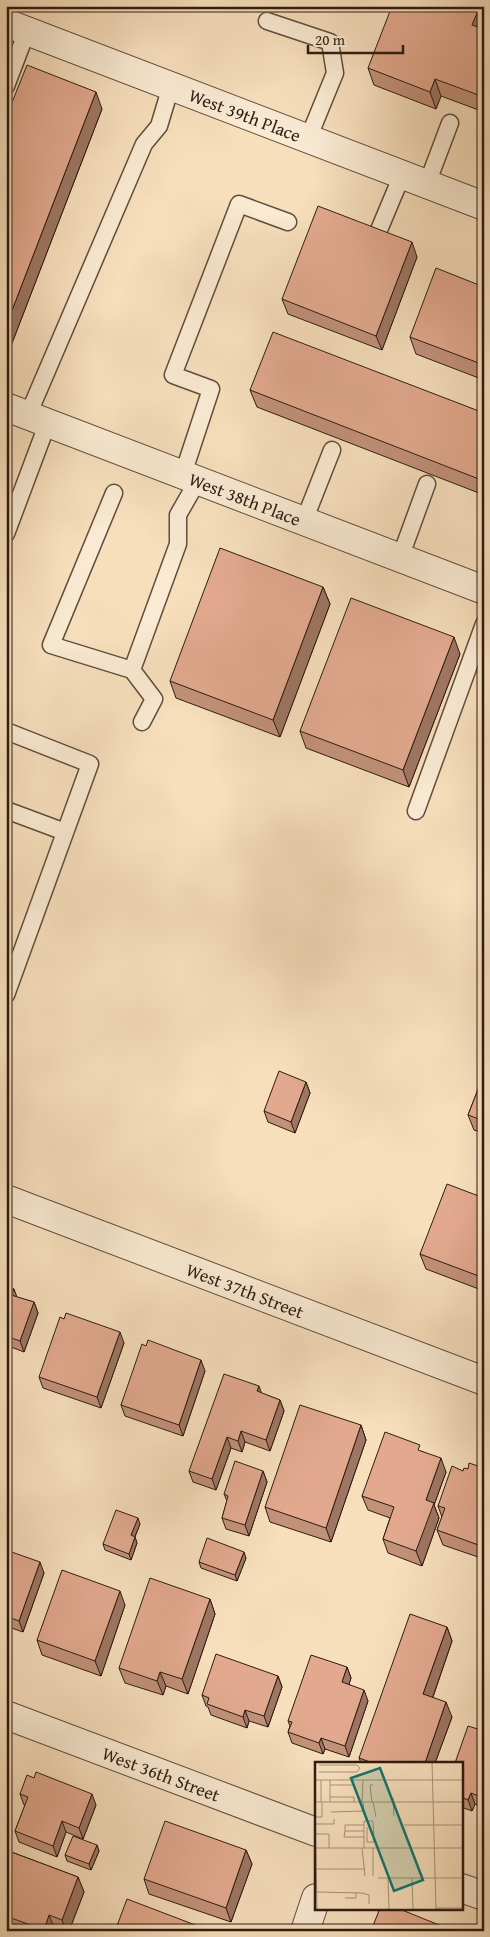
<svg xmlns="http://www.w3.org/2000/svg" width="490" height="1937" viewBox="0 0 490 1937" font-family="'Gentium Book Plus',serif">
	<rect width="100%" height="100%" fill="#f7dfbc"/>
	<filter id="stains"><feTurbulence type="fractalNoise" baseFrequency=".004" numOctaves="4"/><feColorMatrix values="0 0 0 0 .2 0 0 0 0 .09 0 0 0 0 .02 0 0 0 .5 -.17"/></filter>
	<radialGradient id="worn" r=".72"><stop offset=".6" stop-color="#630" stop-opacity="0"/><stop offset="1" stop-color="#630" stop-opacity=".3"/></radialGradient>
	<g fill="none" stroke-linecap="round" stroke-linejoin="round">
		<!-- service casing -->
		<g stroke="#604d3c" stroke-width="19">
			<path id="service" d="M267,21L330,42L335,73L308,139
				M6,86L27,31
				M427,184L450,123
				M379,230L402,175
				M28,415L144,144L159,126L171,86
				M183,474L211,389L173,375L239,204L288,222
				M114,493L51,645L132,670
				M304,521L332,450
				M6,534L48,422
				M400,558L427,484
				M142,722L154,699L132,670L178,544V515L198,480
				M6,731L90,764L6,995
				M6,810L65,832
				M416,811L484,624"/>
		</g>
		<!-- minor casing -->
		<g stroke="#604d3c" stroke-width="30">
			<g id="minor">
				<path id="s1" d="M6,23L484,206"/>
				<path id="s2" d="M6,407L484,590"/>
				<path id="s3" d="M6,1715L316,1832"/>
				<path d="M461,1888L484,1896"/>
				<path d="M305,1931L316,1898"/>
			</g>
		</g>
		<!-- tertiary casing -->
		<g stroke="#604d3c" stroke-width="30">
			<g id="tertiary">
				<path id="s4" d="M6,1199L484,1381"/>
			</g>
		</g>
		<!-- service -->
		<use href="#service" stroke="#faead3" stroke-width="16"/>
		<!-- minor -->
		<use href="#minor" stroke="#faead3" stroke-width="28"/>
		<!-- tertiary -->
		<use href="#tertiary" stroke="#faead3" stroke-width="28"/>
	</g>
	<!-- wall -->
	<path fill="#c2917a" stroke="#2e1c11" d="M484,6V112L441,96L436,109L374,85L368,68Z
		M102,109L9,351L6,350V114Z
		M417,257L382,350L288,314L282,299Z
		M484,287V380L416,354L410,337Z
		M250,390L484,413V495L257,407Z
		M323,587L330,604L280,737L176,698L170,681Z
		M460,654L409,787L306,748L300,731Z
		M484,1074V1133L474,1130L468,1115Z
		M306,1082L310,1093L295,1133L268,1122L264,1111Z
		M484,1198V1291L426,1269L420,1254Z
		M6,1286L14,1289L16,1297L34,1302L38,1313L24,1352L6,1345Z
		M124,1343L101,1408L43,1388L39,1377Z
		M146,1346L205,1371L183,1436L125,1416L121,1405Z
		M261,1393L280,1400L284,1411L270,1451L245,1442L242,1452L231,1448L216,1490L193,1482L189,1471Z
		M361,1425L366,1440L331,1542L270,1522L265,1507Z
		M422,1451L446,1472L434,1505L439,1518L422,1566L388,1553L383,1539L390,1518L368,1510L362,1496Z
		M484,1468V1559L443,1545L437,1530L442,1517L438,1506L463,1471L468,1469Z
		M263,1471L267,1482L249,1536L226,1529L222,1518L227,1501L224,1494Z
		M140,1524L135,1537L137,1543L131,1560L105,1550L103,1544Z
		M6,1550L44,1573L23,1632L6,1626Z
		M246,1558L237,1581L201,1568L199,1562Z
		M210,1599L215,1614L188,1694L166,1686L163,1695L125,1683L119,1668Z
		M125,1605L101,1676L42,1655L37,1640Z
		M447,1627L452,1641L433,1697L452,1717L435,1763H361L359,1758Z
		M347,1667L351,1678L349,1684L368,1701L349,1757L325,1749L323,1754L292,1743L288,1732L290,1726L288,1721Z
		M278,1676L282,1687L268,1727L249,1721L247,1728L211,1715L208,1707L206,1706L202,1695Z
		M484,1731V1807L475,1804L472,1811L461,1807V1763Z
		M20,1794L96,1805L83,1839L66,1832L57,1857L19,1842L15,1831L25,1805H24Z
		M97,1845L99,1851L91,1870L67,1861L65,1855Z
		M6,1850L78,1877L84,1892L69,1931H57L55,1930L54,1931H12L6,1929Z
		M246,1850L252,1864L231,1922L149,1894L144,1879Z
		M373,1926L454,1931H375Z"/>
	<!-- shaded-wall -->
	<path fill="#9e7663" stroke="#2e1c11" d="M480,6H484V29L479,42L472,25Z
		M435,79L441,96L436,109L430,92Z
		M96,92L102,109L9,351L6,342V326Z
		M412,242L417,257L382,350L376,336Z
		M323,587L330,604L280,737L273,720Z
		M454,637L460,654L409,787L403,770Z
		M306,1082L310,1093L295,1133L291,1122Z
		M14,1289L18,1300L11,1295Z
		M34,1302L38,1313L24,1352L20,1341Z
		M120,1332L124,1343L101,1408L97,1397Z
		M201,1360L205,1371L183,1436L179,1425Z
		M259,1386L263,1397L257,1391Z
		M280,1400L284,1411L270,1451L266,1440Z
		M361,1425L366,1440L331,1542L326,1528Z
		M241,1431L245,1442L242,1452L238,1441Z
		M227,1437L231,1448L216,1490L212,1479Z
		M441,1458L446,1472L434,1505L439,1518L422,1566L416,1551L426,1500Z
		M263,1471L267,1482L249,1536L245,1525Z
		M138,1518L140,1524L133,1541L131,1535Z
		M135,1537L137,1543L131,1560L129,1554Z
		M244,1552L246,1558L237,1581L235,1575Z
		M40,1562L44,1573L23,1632L19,1621Z
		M120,1591L125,1605L101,1676L95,1661Z
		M210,1599L215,1614L188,1694L182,1679Z
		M447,1627L452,1641L429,1708L423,1694Z
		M347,1667L351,1678L346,1693L342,1682Z
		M160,1672L166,1686L163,1695L157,1681Z
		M278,1676L282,1687L268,1727L264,1716Z
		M364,1690L368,1701L349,1757L345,1746Z
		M446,1702L452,1717L435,1763H425Z
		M245,1710L249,1721L247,1728L243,1717Z
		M321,1738L325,1749L323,1754L319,1743Z
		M471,1793L475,1804L472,1811L468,1800Z
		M92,1794L96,1805L83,1839L79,1828Z
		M62,1821L66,1832L57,1857L53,1846Z
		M97,1845L99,1851L91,1870L89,1864Z
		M246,1850L252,1864L231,1922L226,1908Z
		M78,1877L84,1892L69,1931H66L62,1920Z
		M49,1915L55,1930L54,1931H44Z"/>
	<!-- building -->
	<path fill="#e2a98e" stroke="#2e1c11" d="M392,6H480L472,25L484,29V97L435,79L430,92L368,68Z
		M27,65L96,92L6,326V114L7,115Z
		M318,206L412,242L376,336L282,299Z
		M436,268L484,287V365L410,337Z
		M273,332L484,413V481L250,390Z
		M220,548L323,587L273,720L170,681Z
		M351,598L454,637L403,770L300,731Z
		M279,1071L306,1082L291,1122L264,1111Z
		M484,1074V1121L468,1115Z
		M447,1184L484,1198V1278L420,1254Z
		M6,1286L14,1289L11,1295L34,1302L20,1341L6,1336Z
		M66,1313L120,1332L97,1397L39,1377L60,1317L64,1319Z
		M148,1340L201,1360L179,1425L121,1405L142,1344L146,1346Z
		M224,1374L259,1386L257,1391L280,1400L266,1440L241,1431L238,1441L227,1437L212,1479L189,1471Z
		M300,1405L361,1425L326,1528L265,1507Z
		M385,1432L420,1445L418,1450L441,1458L426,1500L434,1503L416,1551L383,1539L394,1507L362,1496Z
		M235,1461L263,1471L245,1525L222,1518L228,1496L224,1494Z
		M469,1463L484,1468V1547L437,1530L445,1508L438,1506L452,1466L463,1471L464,1468L468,1469Z
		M116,1510L138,1518L131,1535L135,1537L129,1554L103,1544Z
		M207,1538L244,1552L235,1575L199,1562Z
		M6,1550L40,1562L19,1621L6,1616Z
		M62,1570L120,1591L95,1661L37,1640Z
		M150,1578L210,1599L182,1679L160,1672L157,1681L119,1668Z
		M410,1614L447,1627L423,1694L446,1702L425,1763H373L359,1758Z
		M216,1654L278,1676L264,1716L245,1710L243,1717L207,1704L209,1698L202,1695Z
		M311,1655L347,1667L342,1682L364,1690L345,1746L321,1738L319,1743L288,1732L292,1722L288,1721Z
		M468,1726L484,1731V1798L471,1793L468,1800L461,1797V1763H455Z
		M36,1772L92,1794L79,1828L62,1821L53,1846L15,1831L28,1797L20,1794L27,1775L34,1778Z
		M165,1821L246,1850L226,1908L144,1879Z
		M73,1836L97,1845L89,1864L65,1855Z
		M6,1850L78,1877L62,1920L49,1915L44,1930L6,1916Z
		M127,1899L211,1931H115Z
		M380,1908H385L388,1909V1908H397L454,1931H380L381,1929L373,1926Z"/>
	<g text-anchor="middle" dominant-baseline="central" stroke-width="5" stroke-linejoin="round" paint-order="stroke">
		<!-- street labels -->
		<g font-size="18" fill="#2e1c11" stroke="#faead3">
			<text stroke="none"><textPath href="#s1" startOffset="256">West 39th Place</textPath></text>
			<text stroke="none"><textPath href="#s2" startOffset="256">West 38th Place</textPath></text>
			<text stroke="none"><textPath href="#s4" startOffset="256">West 37th Street</textPath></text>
			<text stroke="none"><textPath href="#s3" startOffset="166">West 36th Street</textPath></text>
		</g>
	</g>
	<!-- overview -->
	<g transform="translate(315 1762)">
		<rect width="148" height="148" fill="#f7dfbc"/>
		<path fill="none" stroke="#a79178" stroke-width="1" d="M117,0L121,147M4,10H42L45,6L42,3H4M0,18H148M6,18V40M15,18V40M15,23H38V18M15,35H39V40M78,36L79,54M0,40H148M47,40L48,18M57,40L55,23H58M58,40L61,55M16,50L49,49L48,40M0,52L2,147M0,55H7V40M0,62H19V57M49,63H30V69H49M89,63H148M30,69L29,75H49M1,72H14V86M1,86H148M47,86L50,114M49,86V59H58L59,80H52V65M1,107H50M58,114V86M63,116H148M73,116L74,147M97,116L98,147M2,130L47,131L54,133V142M30,136H41V131M121,146H148"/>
		<path fill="#0f766e" fill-opacity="0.15" stroke="#0f766e" stroke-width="2.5" d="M65,6L108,118L79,129L36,16Z"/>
		<rect width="148" height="148" fill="none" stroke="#2e1c11" stroke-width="2.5"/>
	</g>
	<!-- margin -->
	<rect width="490" height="1937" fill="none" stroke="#f7dfbc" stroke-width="25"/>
	<rect x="8" y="8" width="475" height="1922" fill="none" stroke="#2e1c11" stroke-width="2.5"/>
	<rect x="12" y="12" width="465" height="1912" fill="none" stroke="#2e1c11"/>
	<!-- scale -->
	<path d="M308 45v8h95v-8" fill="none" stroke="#2e1c11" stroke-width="2.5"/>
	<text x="315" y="45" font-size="15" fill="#2e1c11" stroke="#faead3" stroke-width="4" paint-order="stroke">20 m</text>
	<rect width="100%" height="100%" filter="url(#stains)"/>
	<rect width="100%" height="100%" fill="url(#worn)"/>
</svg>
